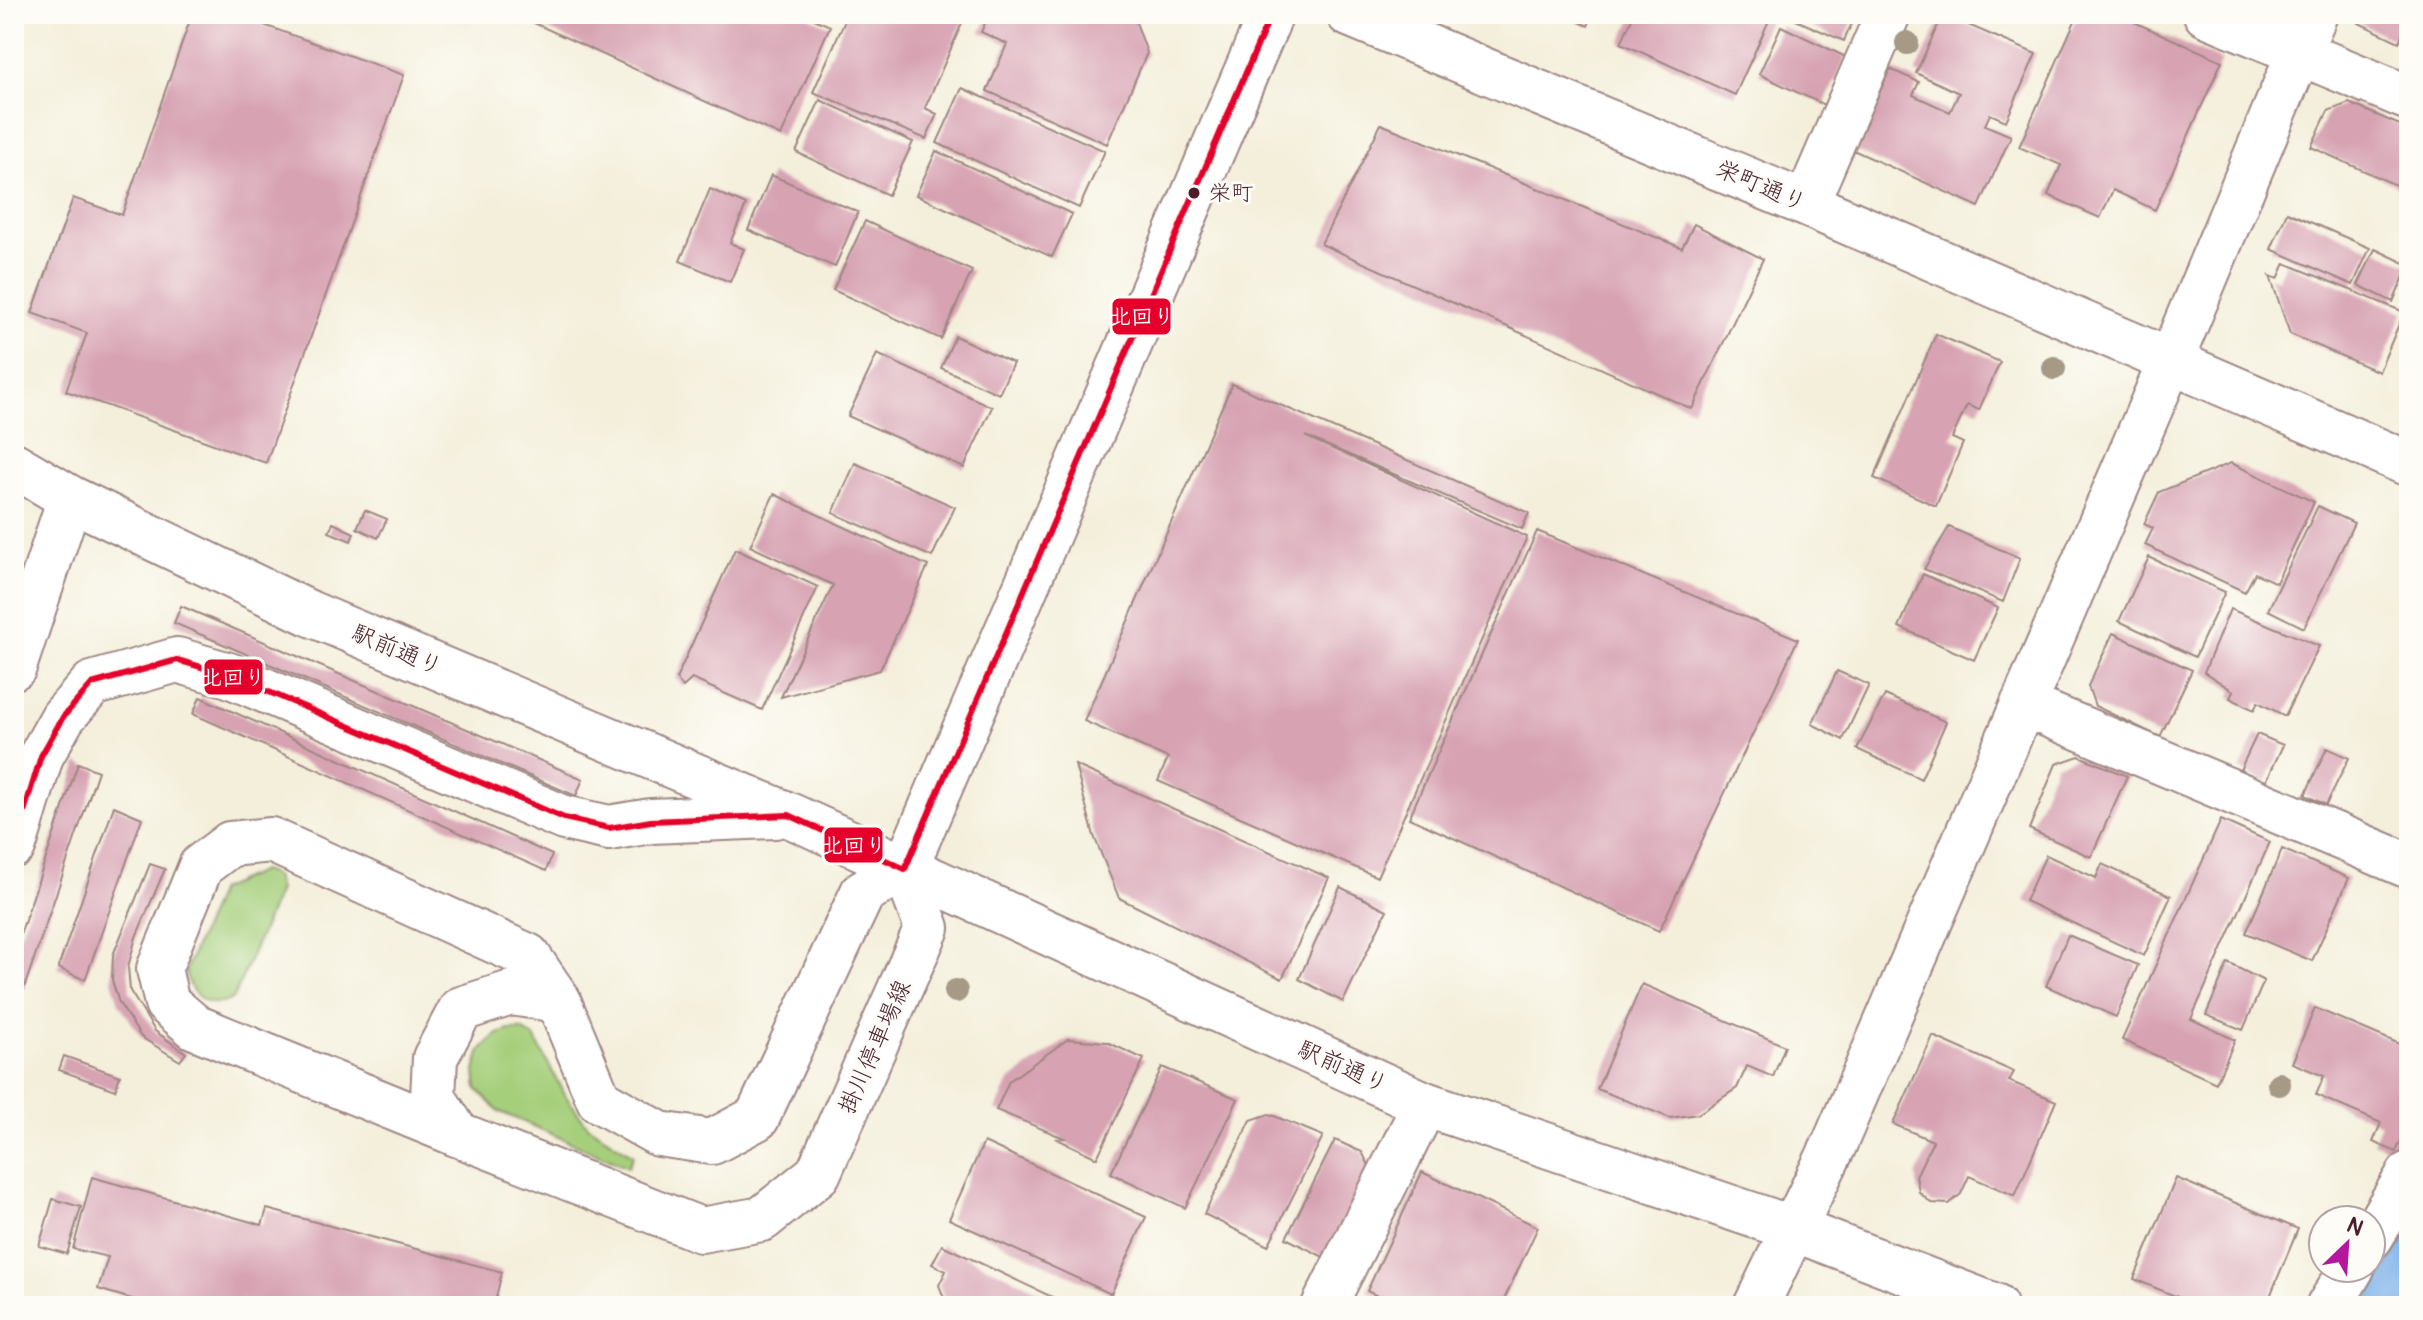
<svg xmlns="http://www.w3.org/2000/svg" width="2423" height="1320" viewBox="0 0 2423 1320" font-family="Pangolin,'Klee One',sans-serif">
	<rect width="100%" height="100%" fill="#fdfcf7"/>
	<filter id="ink" filterUnits="userSpaceOnUse"><feTurbulence type="fractalNoise" baseFrequency=".0125" numOctaves="2"/><feDisplacementMap in="SourceGraphic" scale="16" xChannelSelector="R" yChannelSelector="G"/><feConvolveMatrix kernelMatrix="1 2 1 2 8 2 1 2 1" color-interpolation-filters="sRGB"/></filter>
	<filter id="wash" filterUnits="userSpaceOnUse"><feTurbulence type="fractalNoise" baseFrequency=".006" numOctaves="4" result="noise"/><feDisplacementMap in="SourceGraphic" scale="32" xChannelSelector="R" yChannelSelector="G"/><feGaussianBlur stdDeviation="1.8" result="paint"/><feColorMatrix in="noise" values="0 0 0 0 0 0 0 0 0 0 0 0 0 0 0 0 0 1.4 0 .05"/><feComposite in="paint" operator="in"/></filter>
	<g filter="url(#wash)">
		<rect width="100%" height="100%" fill="#f4efdb"/>
		<!-- green -->
		<path fill="#a6cf7b" stroke="#787753" stroke-width="2" d="M262,871L275,876L279,890L234,997C213,1014 185,994 186,969L219,890Z
			M509,1030H522L534,1037L565,1095L588,1126L633,1155L628,1167L498,1111L477,1089L475,1071L481,1050L496,1035Z"/>
		<!-- water -->
		<path fill="#7cb1ea" stroke="#63688a" stroke-width="2" d="M2409,1228V1300L2406,1306H2364Z"/>
		<g id="blocks">
			<!-- building -->
			<path fill="#d7a2b2" d="M192,14H233L404,75L266,463L66,391L87,333L32,313L73,198L122,215Z
				M525,14H803L830,26L781,136L523,18Z
				M848,14H966L925,108L937,114L926,139L813,92Z
				M989,14H1133L1147,53L1107,144L987,91L1007,44L981,32Z
				M1562,14H1593L1588,26Z
				M1634,14H1772L1735,95L1621,43Z
				M1782,14H1856L1844,41Z
				M1943,14L2036,54L2006,121L1990,114L1985,125L2011,136L1979,207L1853,150L1890,69L1919,82L1913,95L1950,112L1959,93L1916,73Z
				M2078,14H2116L2222,61L2155,210L2113,190L2100,218L2048,195L2061,165L2019,147Z
				M2363,14H2409V21L2399,42L2359,23Z
				M1781,26L1846,57L1824,105L1759,74Z
				M962,88L1105,151L1079,208L937,143Z
				M820,100L913,142L888,195L796,152Z
				M2349,103L2409,129V191L2311,147L2328,111Z
				M1381,124L1682,248L1694,224L1763,259L1692,409L1321,244Z
				M936,151L1072,214L1052,257L916,195Z
				M771,175L858,212L835,267L748,230Z
				M710,189L746,205L730,243L744,249L730,282L680,261Z
				M2287,212L2370,248L2353,285L2271,249Z
				M865,221L972,271L941,339L833,290Z
				M2375,249L2409,265L2393,302L2358,285Z
				M2285,263L2404,312L2379,372L2290,334L2270,276L2278,279Z
				M1936,334L2000,362L1979,410L1967,405L1952,438L1963,443L1936,506L1874,478Z
				M955,336L1013,363L999,394L941,368Z
				M877,354L992,407L964,468L848,416Z
				M1232,384L1529,513L1522,529L1305,436L1527,537L1377,877L1158,781L1168,758L1084,721Z
				M855,463L955,507L932,557L833,513Z
				M2231,463L2314,502L2276,583L2255,573L2245,592L2145,545L2153,528L2144,524L2159,492Z
				M774,494L928,566L880,670L781,697L833,585L750,546Z
				M2318,506L2354,523L2304,628L2268,610Z
				M365,510L387,519L378,538L357,528Z
				M333,523L354,533L351,541L329,532Z
				M1949,527L2020,558L2003,602L1924,569Z
				M1537,531L1798,639L1659,931L1409,818Z
				M735,549L818,587L762,710L692,679L683,687L676,679Z
				M2149,557L2225,592L2195,657L2119,621Z
				M1923,574L1998,608L1974,660L1899,627Z
				M181,606L583,779L576,796L174,623Z
				M2230,609L2319,646L2285,716L2258,702L2254,710L2230,698L2233,691L2204,672Z
				M2113,633L2192,670L2160,737L2095,706L2088,686Z
				M1837,671L1869,685L1843,740L1812,724Z
				M1885,695L1946,722L1921,779L1857,749Z
				M200,697L552,855L546,871L193,714Z
				M2257,734L2283,745L2266,782L2240,770Z
				M2327,748L2349,758L2326,805L2305,795Z
				M2079,756L2127,776L2091,857L2029,829L2056,764Z
				M78,763L98,771L21,997L14,995V953Z
				M1075,765L1329,878L1282,979L1119,898L1094,836Z
				M114,806L142,818L85,980L58,968Z
				M2221,820L2270,842L2191,1019L2235,1040L2216,1083L2122,1040Z
				M2282,849L2349,878L2312,961L2246,933Z
				M2046,855L2096,878L2102,864L2171,896L2144,956L2025,901Z
				M150,864L165,869L136,937L128,967L130,991L155,1031L186,1053L180,1061L141,1037L119,1003L112,980L113,955Z
				M1340,887L1387,910L1343,1002L1299,979Z
				M2068,935L2138,965L2116,1017L2046,986Z
				M2228,963L2264,981L2243,1030L2206,1015Z
				M1642,984L1785,1046L1773,1077L1747,1066L1737,1088L1698,1114L1670,1118L1597,1089Z
				M2315,1008L2409,1048V1121L2396,1152L2373,1142L2381,1123L2316,1095L2324,1076L2292,1063Z
				M1933,1036L2014,1072L2009,1081L2056,1101L2015,1196L1969,1176L1961,1194L1949,1204L1931,1203L1919,1192L1916,1176L1933,1141L1893,1124Z
				M1068,1039L1107,1042L1144,1059L1097,1158L1057,1139L1064,1138L996,1110L1009,1081Z
				M64,1056L120,1076L115,1090L59,1070Z
				M1162,1067L1238,1099L1185,1208L1111,1173Z
				M1269,1114L1323,1136L1268,1246L1204,1214L1251,1120Z
				M1335,1140L1362,1152L1374,1175L1331,1261L1286,1238Z
				M984,1142L1146,1217L1111,1294L949,1219Z
				M1422,1172L1538,1227L1501,1306H1398L1367,1291Z
				M92,1177L262,1225L267,1209L502,1272L494,1306H155L98,1289L108,1257L73,1249Z
				M2176,1178L2298,1229L2266,1306H2199L2134,1279Z
				M53,1199L81,1207L67,1254L39,1246Z
				M942,1245L1071,1306H947L939,1285L946,1271L932,1264Z"/>
		</g>
	</g>
	<g filter="url(#ink)">
		<use href="#blocks" fill-opacity="0" stroke="#9f8783" stroke-width="2"/>
		<g fill="none" stroke-linecap="round" stroke-linejoin="round">
			<!-- minor casing -->
			<g stroke="#9f8783" stroke-width="48">
				<path id="minor" d="M1349,14L1806,204L2409,464
					M2206,14L2409,98
					M1806,204L1888,14
					M14,465L70,498L309,613L789,815L1425,1104L1794,1229L1995,1306
					M14,667L70,498
					M2023,704L2409,866
					M14,845L41,756L63,717L92,684L177,660L229,675L564,818L609,828L651,821L775,816
					M457,1134L195,1027L167,1003L159,969L201,866L230,844L271,840L528,956L558,1000
					M2371,1237L2409,1174
					M1324,1306L1425,1104
					M1756,1306L1834,1145L2171,360L2315,14
					M2329,1306L2352,1268"/>
			</g>
			<!-- major casing -->
			<g stroke="#9f8783" stroke-width="48">
				<path id="major" d="M905,869L927,928L818,1174L762,1219L701,1230L457,1134L433,1097L435,1058L461,1009L511,993L558,1000L599,1100L659,1134L712,1142L757,1118L863,892Z
					M905,869L1271,14"/>
			</g>
			<!-- minor -->
			<use href="#minor" stroke="#fff" stroke-width="44"/>
			<!-- major -->
			<use href="#major" stroke="#fff" stroke-width="44"/>
			<!-- bus-1 casing -->
			<g stroke="#fdfcf7" stroke-width="12">
				<path id="bus-1" d="M14,845L41,756L63,717L92,684L177,660L229,675L564,818L609,828L651,821L789,815L905,869L1271,14"/>
			</g>
			<!-- bus-1 -->
			<use href="#bus-1" stroke="#e4002b" stroke-width="6"/>
		</g>
		<!-- trees -->
		<g fill="#a69a87">
			<circle cx="1907" cy="43" r="12"/>
			<circle cx="2054" cy="368" r="12"/>
			<circle cx="956" cy="991" r="12"/>
			<circle cx="2279" cy="1084" r="12"/>
		</g>
	</g>
	<!-- markers -->
	<circle fill="#4a1f2b" stroke="#fdfcf7" stroke-width="3" cx="1194" cy="193" r="7"/>
	<g text-anchor="middle" dominant-baseline="central" stroke-width="6" stroke-linejoin="round" paint-order="stroke">
		<!-- bus labels -->
		<g font-size="22" fill="#4a1f2b" stroke="#fdfcf7" text-anchor="start">
			<text x="1209" y="193">栄町</text>
		</g>
		<!-- street labels -->
		<g font-size="24" fill="#4a1f2b" stroke="#fdfcf7">
			<text transform="translate(1761 186) rotate(23)">栄町通り</text>
			<text transform="translate(397 650) rotate(23)">駅前通り</text>
			<text transform="translate(875 1047) rotate(-66)">掛川停車場線</text>
			<text transform="translate(1343 1067) rotate(24)">駅前通り</text>
		</g>
	</g>
	<g stroke="#fdfcf7" stroke-width="3">
		<rect x="1111" y="297" width="61" height="39" rx="8" fill="#e4002b"/>
		<rect x="203" y="658" width="61" height="38" rx="8" fill="#e4002b"/>
		<rect x="823" y="826" width="61" height="38" rx="8" fill="#e4002b"/>
	</g>
	<g font-size="22" text-anchor="middle" font-weight="bold" fill="#fff">
		<text x="1142" y="324">北回り</text>
		<text x="233" y="685">北回り</text>
		<text x="854" y="853">北回り</text>
	</g>
	<!-- margin -->
	<rect width="2423" height="1320" fill="none" stroke="#fdfcf7" stroke-width="48"/>
	<!-- north arrow -->
	<g transform="translate(2347 1244) rotate(25)"><circle r="38" fill="#fdfcf7" stroke="#b5a4a5" stroke-width="2"/>
	<path d="M0-6L14 30L0 20L-14 30Z" fill="#b5179e"/>
	<text y="-12" font-size="22" font-weight="bold" text-anchor="middle" fill="#4a1f2b">N</text>
	</g>
</svg>
